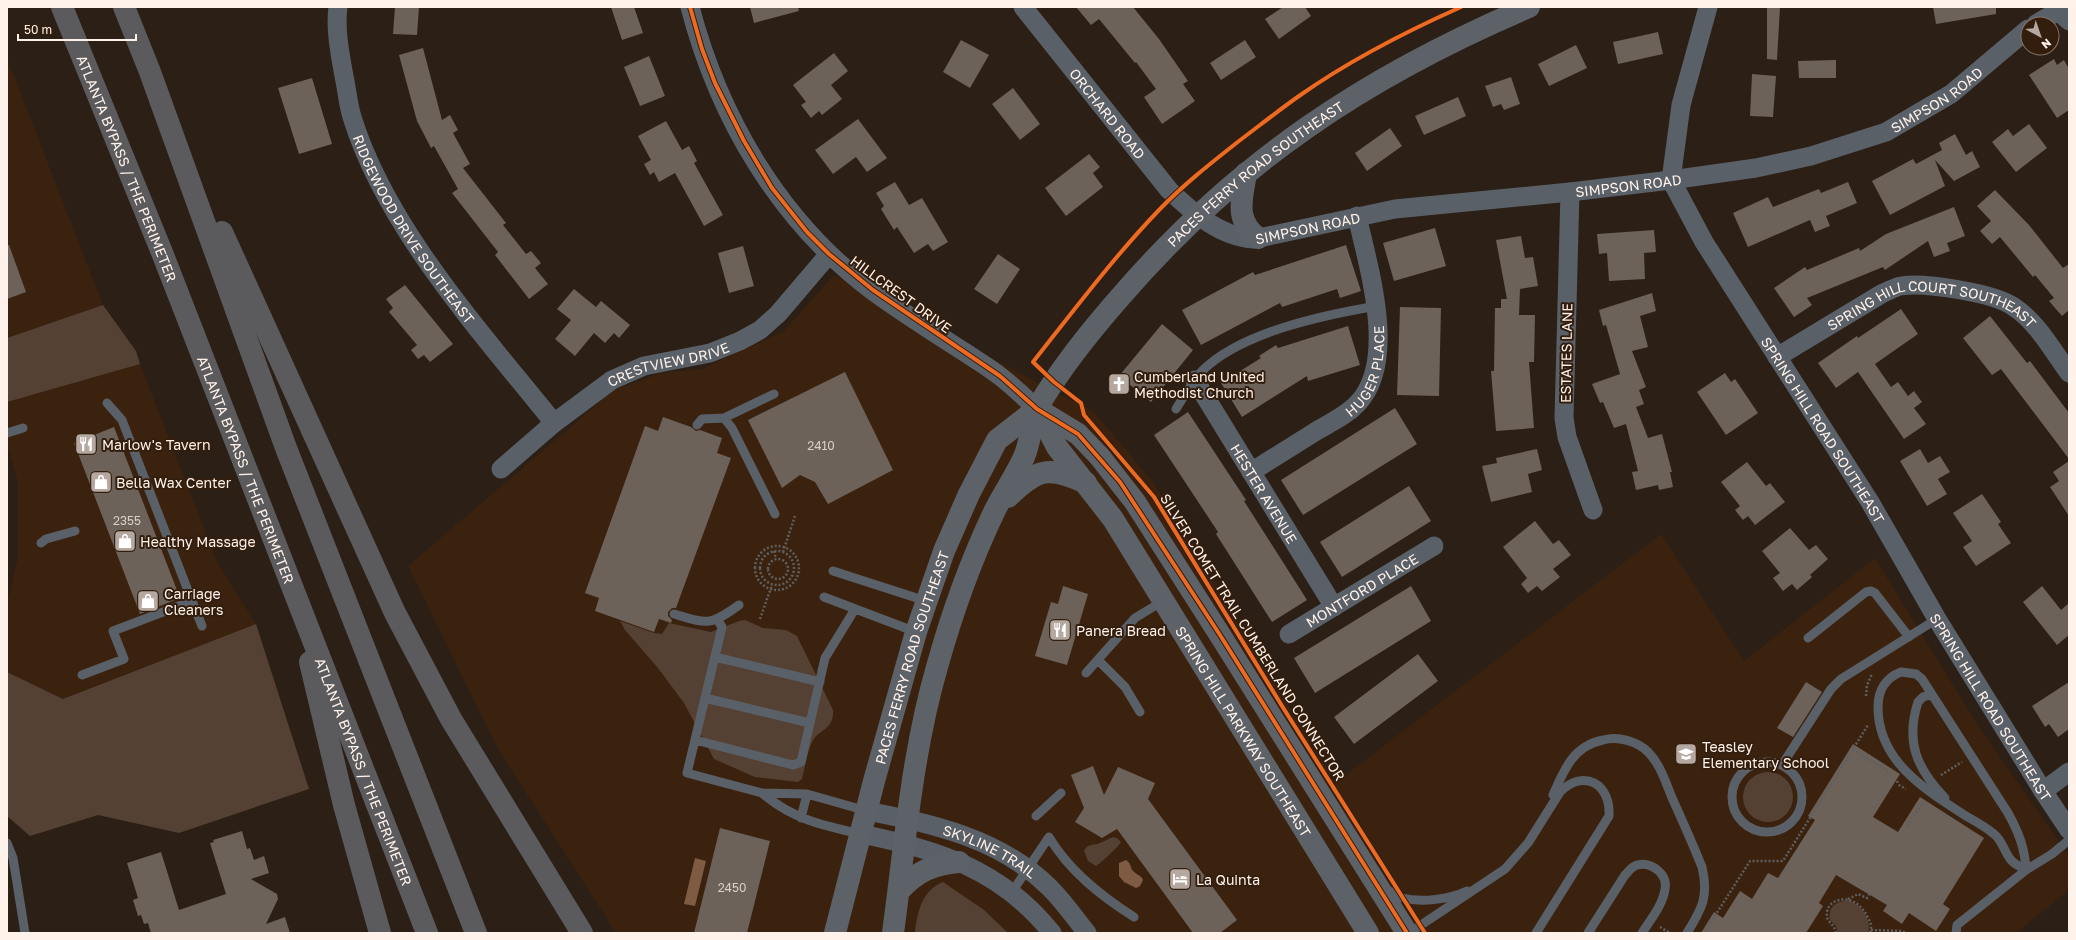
<svg xmlns="http://www.w3.org/2000/svg" width="2076" height="940" viewBox="0 0 2076 940" font-family="'Golos Text',sans-serif">
	<rect width="100%" height="100%" fill="#2b1f16"/>
	<!-- built -->
	<path fill="#3b220f" d="M7,58L103,305L7,338Z
		M834,275L1094,412L1153,482L1335,783L1661,534L1744,661L1875,558L1977,724L2069,856V890L2016,933H616L498,749L408,566L614,390L661,373L702,369L783,332Z
		M140,364L217,562L256,624L63,699L7,672V604L18,557V483L7,444V402Z"/>
	<!-- green -->
	<path fill="#554133" d="M103,305L136,351L140,364L7,402V338Z
		M745,620L763,628L786,630L797,636L833,710C834,731 819,728 812,742C807,753 805,767 802,779L798,782L755,777L714,759L684,703L658,668L625,630L620,621L654,633L662,634L669,623L711,632L739,621Z
		M256,624L309,789L179,833L98,815L30,836L7,816V672L63,699Z
		M1743 797a25 25 0 1 1 50 0a25 25 0 1 1-50 0Z
		M1113,837L1117,838L1121,842C1120,845 1100,864 1096,866L1088,861L1084,851C1088,843 1093,846 1100,843C1105,841 1108,839 1113,837Z
		M943,882L984,910L1008,933H915C917,913 922,890 943,882Z
		M1848,900C1861,904 1872,919 1868,933H1838L1836,926L1830,920C1827,907 1837,901 1848,900Z"/>
	<!-- water -->
	<path fill="#7f5b43" d="M695,858L706,861L695,906L684,904Z
		M1126,860C1131,863 1130,867 1133,871C1137,875 1141,875 1143,880L1140,886L1136,888L1124,882L1119,876V863Z"/>
	<!-- building -->
	<path fill="#6c625a" d="M395,7H419L417,35L393,34Z
		M611,7H634L643,33L622,40Z
		M750,7H798L799,11L754,23Z
		M1076,7H1133L1159,39L1188,81L1183,84L1195,101L1162,124L1144,97L1156,89L1136,62L1135,63L1099,19L1091,25Z
		M1283,7H1305L1311,16L1279,39L1265,19Z
		M1767,7H1780L1777,60L1767,59Z
		M1933,7H1996V14L1936,24Z
		M1658,32L1663,54L1618,64L1613,42Z
		M961,40L989,55L970,88L943,72Z
		M1245,40L1256,57L1221,80L1210,63Z
		M1576,45L1587,68L1549,86L1538,64Z
		M423,48L442,120L450,115L458,130L453,133L470,164L463,168L506,223L503,225L526,254L531,251L541,263L535,268L548,284L529,299L495,255L498,252L452,193L458,189L434,146L431,148L417,121L399,55Z
		M834,53L848,71L831,85L842,99L822,115L819,111L811,118L801,105L806,102L793,85Z
		M649,56L665,96L640,106L624,67Z
		M2054,59L2057,65L2064,60L2069,69V110L2057,118L2029,75Z
		M1836,60V78H1799L1798,61Z
		M1752,74L1776,76L1773,117L1750,116Z
		M1511,77L1520,104L1504,110L1501,104L1493,107L1485,86Z
		M312,78L332,144L299,154L278,88Z
		M1013,88L1040,124L1020,140L992,104Z
		M1458,97L1466,116L1424,135L1415,116Z
		M858,119L887,158L867,172L856,157L833,174L815,150Z
		M666,121L682,150L689,146L697,161L694,163L723,215L704,226L675,173L659,182L654,172L650,175L644,164L651,160L638,136Z
		M2029,124L2047,148L2016,172L1992,142L2008,129L2013,136Z
		M1390,128L1402,146L1367,171L1355,153Z
		M1955,134L1966,155L1972,151L1980,167L1954,181L1935,160L1945,186L1890,215L1872,181L1913,159L1916,164L1942,150L1939,143Z
		M1089,154L1100,167L1093,173L1103,187L1066,216L1045,188Z
		M895,182L909,205L922,198L948,242L933,251L928,244L914,253L897,227L894,230L881,209L884,206L876,193Z
		M1848,182L1857,203L1826,216L1830,226L1815,232L1810,220L1748,247L1733,213L1768,197L1773,207L1819,189L1821,193Z
		M1995,190L2029,225L2063,268L2069,264V310L2062,316L2049,301L2054,298L2035,275L2033,277L2000,237L1992,244L1980,231L1991,221L1977,206Z
		M1954,207L1965,236L1947,243L1950,251L1934,257L1928,241L1885,270L1883,267L1807,298L1812,305L1794,317L1774,288L1805,267L1807,270L1859,248L1860,251L1886,234Z
		M1435,228L1446,266L1394,281L1383,243Z
		M1654,230L1656,252L1644,253L1645,279L1609,281L1607,253L1599,254L1597,234Z
		M1521,236L1525,258L1533,257L1538,286L1520,289L1519,315H1535L1534,362H1529L1534,428L1496,431L1491,371H1494L1495,308H1501V299H1507L1496,240Z
		M7,245H9L26,292L7,299Z
		M1346,245L1361,291L1340,298L1337,289L1282,307L1280,303L1201,345L1182,310L1253,272L1255,275Z
		M743,246L754,286L729,293L718,253Z
		M998,254L1020,269L997,304L974,289Z
		M405,285L453,344L430,362L424,355L418,359L411,350L417,345L389,312L393,308L386,299Z
		M574,289L596,307L601,301L630,325L619,338L614,333L605,343L594,333L575,356L555,339L571,320L557,309Z
		M1652,293L1656,311L1640,316L1648,347L1632,351L1646,387L1639,390L1644,404L1636,407L1648,438L1662,434L1672,472H1670L1673,487L1659,490L1658,485L1636,490L1632,472L1638,471L1626,424L1614,428L1603,402L1600,403L1592,384L1620,374L1606,325L1603,326L1599,310Z
		M1400,307L1441,308L1439,396L1397,395Z
		M1901,309L1918,334L1875,364L1891,387L1898,382L1908,396L1914,391L1922,402L1914,408L1926,424L1904,439L1858,372L1836,388L1818,363L1857,336L1858,338Z
		M1990,316L2027,363L2030,361L2069,413V459L2001,369L1992,375L1963,338Z
		M1162,324L1193,350L1151,402L1119,376Z
		M1348,326L1360,365L1308,381L1307,376L1242,417L1221,383L1261,358L1259,356L1276,345L1278,348Z
		M845,372L893,470L828,504L815,482L800,475L782,488L748,420Z
		M1725,373L1731,382L1735,379L1758,413L1726,435L1697,392Z
		M1395,408L1417,444L1303,515L1281,480Z
		M1188,412L1246,500L1244,501L1307,600L1272,622L1216,534L1218,532L1154,435Z
		M663,417L691,427L696,431L700,430L722,438L717,453L731,458L676,608H672L668,612V616L672,620L671,623L659,619L654,632L595,611L599,598L585,593L645,426L658,431Z
		M114,427L180,598L140,614L74,443Z
		M1537,449L1542,470L1528,474L1532,492L1491,502L1482,466L1497,463L1496,458Z
		M1920,449L1928,463L1940,456L1950,472L1938,479L1947,494L1927,506L1900,461Z
		M2069,461V516L2050,487L2059,481L2053,472Z
		M1747,462L1766,486L1770,483L1785,502L1755,525L1748,516L1743,520L1735,510L1740,506L1721,482Z
		M1409,486L1431,521L1342,577L1320,542Z
		M1982,494L2001,522L1998,524L2011,543L1976,566L1963,547L1972,541L1953,513Z
		M1535,521L1553,544L1559,540L1571,555L1553,569L1560,577L1542,591L1537,586L1528,593L1521,584L1527,578L1503,547Z
		M1790,528L1809,550L1816,545L1828,559L1810,575L1812,577L1797,590L1792,584L1783,591L1773,578L1780,573L1762,551Z
		M1063,586L1088,594L1067,665L1035,656L1051,602L1058,604Z
		M1411,586L1431,621L1315,693L1294,658Z
		M2042,586L2061,610L2069,603V635L2057,645L2023,602Z
		M1418,654L1438,681L1354,744L1334,717Z
		M1806,682L1822,692L1793,737L1777,728Z
		M2069,682V729L2058,737L2049,724L2045,727L2032,706Z
		M1853,744L1900,774L1873,817L1898,832L1920,797L1984,838L1943,904L1950,909L1936,931L1909,913L1902,924L1883,911L1887,905L1836,875L1819,903L1823,906L1806,933H1701L1714,912L1723,918L1740,891L1752,899L1768,873L1778,878L1815,820L1808,816Z
		M1093,766L1104,795L1118,767L1155,783L1148,799L1237,920L1220,933H1193L1117,829L1102,838L1075,822L1084,808L1071,775Z
		M720,828L770,841L747,933H694Z
		M242,831L247,849L250,848L254,860L264,856L269,873L251,879L277,894L278,899L266,924L285,917L290,933H151L148,923L144,924L141,915L138,916L133,900L138,898L127,863L161,852L179,910L226,894L210,843L214,842L213,840Z"/>
	<g fill="none" stroke-linecap="round" stroke-linejoin="round">
		<!-- path -->
		<path stroke="#605f5f" stroke-width="2.5" stroke-dasharray="2 2" stroke-linecap="butt" d="M755 568a22 22 0 1 1 44 0a22 22 0 1 1-44 0Z
			M760 568a17 17 0 1 1 34 0a17 17 0 1 1-34 0Z
			M774,551L776,559
			M783,552L795,516
			M768 569a10 10 0 1 1 20 0a10 10 0 1 1-20 0Z
			M760,619L772,585
			M1866,696L1867,685L1872,674
			M1853,749L1889,772
			M1941,775L1962,762
			M1897,781L1899,785L1906,789
			M1907,826L1924,801
			M1848,899L1858,894L1867,898L1870,893
			M1660,927L1670,933
			M1871,930L1901,931L1906,933
			M1704,933L1750,861H1783L1868,725
			M1836,933L1834,927L1828,920C1820,900 1854,887 1868,918C1871,923 1872,927 1870,933"/>
		<!-- lane -->
		<path stroke="#5a6067" stroke-width="9" d="M1176,409C1184,396 1192,382 1202,371C1241,332 1324,315 1377,306
			M724,418L774,394
			M697,425L702,419L724,418L732,428L775,514
			M7,433L23,428
			M41,543L46,539L75,531
			M833,571L926,601
			M824,597L916,632
			M192,601L202,626
			M674,614C708,624 710,626 739,605
			M717,619L722,627L687,773L762,793
			M1808,638L1866,592L1871,591L1875,593L1909,637
			M715,657L820,682
			M1098,660L1125,687L1140,712
			M1901,672L1916,674L1922,679L2008,813C2018,831 2025,848 2026,870C2021,867 2014,864 2011,860C2004,852 2003,841 1994,834C1986,827 1975,821 1966,816C1926,790 1878,762 1878,707C1878,691 1885,678 1901,672Z
			M1086,673L1135,618L1163,601
			M82,675L124,659L113,631L192,601L122,420L107,403
			M1933,697L1929,695L1923,697L1918,702C1905,742 1917,769 1945,798
			M705,698L810,723
			M695,740L793,765L801,762L825,658L855,609
			M1732 797a35 35 0 1 1 70 0a35 35 0 1 1-70 0Z
			M1782,765L1831,689L1841,679L1937,619
			M1553,795C1564,770 1573,746 1603,740C1618,736 1637,741 1648,752C1661,765 1666,784 1673,800C1683,822 1693,845 1702,867C1709,896 1702,909 1687,933
			M1036,816L1061,793
			M801,818L807,794
			M861,834C824,826 792,819 762,793L807,794L867,811
			M7,843L13,858L25,933
			M1386,889C1391,892 1397,896 1402,898C1422,903 1450,899 1467,891
			M1012,892L1049,837C1069,871 1101,896 1134,917
			M1409,933L1505,869L1528,843L1560,792C1584,768 1611,784 1609,816L1536,933
			M1588,933L1625,875C1629,871 1631,867 1637,865C1651,861 1668,874 1665,889C1663,905 1650,920 1642,933
			M1956,933L1957,925L2026,870L2052,854L2069,840"/>
		<!-- street -->
		<g stroke="#5a6067" stroke-width="19">
			<path id="s1" d="M338,7C335,29 340,54 344,76C347,90 348,104 352,117C386,228 482,333 554,423"/>
			<path d="M690,7C719,118 780,222 873,291C903,313 935,333 966,353C978,361 990,368 1001,377C1014,387 1025,398 1037,409"/>
			<path id="s2" d="M1023,7L1169,190C1192,212 1220,237 1254,239L1395,209L1570,192L1671,180L1756,168L1811,156L1886,132L1951,94L2028,29"/>
			<path id="s3" d="M1708,7L1681,105L1671,180L1704,242L1870,502L1937,619L2043,791L2069,830"/>
			<path d="M2036,24L2058,11L2069,21"/>
			<path d="M1570,192L1564,418L1567,437L1593,510"/>
			<path id="s4" d="M1777,357L1883,293C1889,291 1895,287 1901,286C1924,282 1995,293 2014,307C2037,322 2053,351 2069,373"/>
			<path id="s5" d="M1195,380L1334,607"/>
			<path id="s6" d="M501,469L554,423L612,380L644,366L710,353L740,341L760,330L778,314L829,254"/>
			<path id="s7" d="M1251,472C1273,458 1296,444 1318,430C1332,422 1347,415 1358,403C1398,360 1368,266 1357,216"/>
			<path id="s8" d="M1289,634L1434,546"/>
			<path d="M2043,791L2069,772"/>
			<path id="s9" d="M867,811C933,824 1000,838 1050,888C1064,902 1075,918 1087,933"/>
			<path d="M861,834C937,849 1002,870 1052,933"/>
		</g>
		<!-- secondary -->
		<g stroke="#5d6168" stroke-width="22">
			<path d="M1246,173C1242,199 1234,220 1258,238"/>
			<path d="M1037,409L1078,434L1100,457L1135,502L1220,635L1407,933"/>
			<path id="s10" d="M1038,410L1057,447L1113,519L1368,933"/>
			<path d="M1008,497C1037,469 1048,465 1086,483"/>
			<path d="M899,891C916,872 933,864 959,862"/>
			<path id="s11" d="M835,933L874,781L916,632L944,551L969,494L997,440L1037,409"/>
			<path id="s12" d="M893,933C905,844 912,753 937,667C952,613 971,560 995,510C1004,492 1016,475 1024,457C1031,441 1031,421 1039,405C1062,366 1092,329 1122,295C1238,161 1367,76 1529,7"/>
		</g>
		<!-- highway -->
		<g stroke="#5b5a5d" stroke-width="22">
			<path id="s13" d="M62,7L163,255L427,933"/>
			<path d="M124,7L150,72L286,448L476,933"/>
			<path d="M222,232L395,613L451,719L582,933"/>
			<path d="M310,662L344,805L380,933"/>
		</g>
		<!-- cycleway casing -->
		<g stroke="#331e0e" stroke-width="6">
			<path id="cycleway" d="M690,7L702,49L715,83L744,141L772,188L807,232L829,254L873,290L1000,376L1037,409L1078,434L1120,482L1220,635L1407,933
				M1425,933L1282,706L1154,497L1084,415L1081,403L1054,382L1033,362C1074,310 1113,258 1159,210C1183,185 1211,163 1239,141C1259,126 1279,110 1299,96C1350,60 1405,32 1461,7"/>
		</g>
		<!-- cycleway -->
		<use href="#cycleway" stroke="#ed6a23" stroke-width="4"/>
	</g>
	<!-- icons -->
	<defs>
		<g id="church-square" transform="scale(1.15)"><rect x="-9" y="-9" width="18" height="18" rx="4" fill="#b5a8a0" stroke="#331e0e"/><path d="M-1.2-6h2.4v3.5h3.3v2.4h-3.3V6h-2.4V-.1h-3.3v-2.4h3.3Z" fill="#fff"/></g>
		<g id="restaurant-square" transform="scale(1.15)"><rect x="-9" y="-9" width="18" height="18" rx="4" fill="#b5a8a0" stroke="#331e0e"/><path d="M-5-6h1v4h1v-4h1v4h1v-4h1v5L-1.5 .5V6h-2V.5L-5-1ZM5-6V6H3V1.5H1.5Q1.5-4 5-6Z" fill="#fff"/></g>
		<g id="shop-square" transform="scale(1.15)"><rect x="-9" y="-9" width="18" height="18" rx="4" fill="#b5a8a0" stroke="#331e0e"/><path d="M-5-2.5h2.3a2.7 3.5 0 0 1 5.4 0H5L5.5 6h-11ZM-1.5-2.5h3a1.5 2.3 0 0 0-3 0Z" fill="#fff"/></g>
		<g id="school-square" transform="scale(1.15)"><rect x="-9" y="-9" width="18" height="18" rx="4" fill="#b5a8a0" stroke="#331e0e"/><path d="M0-5L7-2L0 1L-7-2ZM-4 1L0 2.5L4 1V4Q0 6-4 4Z" fill="#fff"/></g>
		<g id="hotel-square" transform="scale(1.15)"><rect x="-9" y="-9" width="18" height="18" rx="4" fill="#b5a8a0" stroke="#331e0e"/><path d="M-6-4.5h1.5V1H6V5H4.5V3h-9V5H-6ZM-4 0a1.8 1.8 0 1 1 3.6 0ZM.5 0V-2.5h3Q6-2.5 6 0Z" fill="#fff"/></g>
	</defs>
	<g fill-rule="evenodd">
		<use href="#church-square" x="1119" y="384"/>
		<use href="#restaurant-square" x="86" y="444"/>
		<use href="#shop-square" x="101" y="482"/>
		<use href="#shop-square" x="125" y="541"/>
		<use href="#shop-square" x="148" y="601"/>
		<use href="#restaurant-square" x="1060" y="630"/>
		<use href="#school-square" x="1686" y="754"/>
		<use href="#hotel-square" x="1180" y="879"/>
	</g>
	<g text-anchor="middle" dominant-baseline="central" stroke-width="4" stroke-linejoin="round" paint-order="stroke">
		<!-- number labels -->
		<g font-size="12" fill="#dacec6">
			<text x="821" y="445">2410</text>
			<text x="127" y="520">2355</text>
			<text x="732" y="887">2450</text>
		</g>
		<!-- street labels -->
		<g font-size="14" fill="#fff2ea" stroke="#331e0e">
			<text stroke="none"><textPath href="#s2" startOffset="1037">SIMPSON ROAD</textPath></text>
			<text stroke="none"><textPath href="#s2" startOffset="136">ORCHARD ROAD</textPath></text>
			<text stroke="none"><textPath href="#s13" startOffset="174">ATLANTA BYPASS / THE PERIMETER</textPath></text>
			<text stroke="none"><textPath href="#s12" startOffset="871">PACES FERRY ROAD SOUTHEAST</textPath></text>
			<text stroke="none"><textPath href="#s2" startOffset="713">SIMPSON ROAD</textPath></text>
			<text stroke="none"><textPath href="#s2" startOffset="389">SIMPSON ROAD</textPath></text>
			<text stroke="none"><textPath href="#s1" startOffset="240">RIDGEWOOD DRIVE SOUTHEAST</textPath></text>
			<text transform="translate(901 294) rotate(36)">HILLCREST DRIVE</text>
			<text stroke="none"><textPath href="#s4" startOffset="173">SPRING HILL COURT SOUTHEAST</textPath></text>
			<text transform="translate(1566 353) rotate(-89)">ESTATES LANE</text>
			<text stroke="none"><textPath href="#s6" startOffset="201">CRESTVIEW DRIVE</textPath></text>
			<text stroke="none"><textPath href="#s7" startOffset="161">HUGER PLACE</textPath></text>
			<text stroke="none"><textPath href="#s3" startOffset="470">SPRING HILL ROAD SOUTHEAST</textPath></text>
			<text stroke="none"><textPath href="#s13" startOffset="498">ATLANTA BYPASS / THE PERIMETER</textPath></text>
			<text stroke="none"><textPath href="#s5" startOffset="133">HESTER AVENUE</textPath></text>
			<text stroke="none"><textPath href="#s8" startOffset="85">MONTFORD PLACE</textPath></text>
			<text transform="translate(1253 637) rotate(58)">SILVER COMET TRAIL CUMBERLAND CONNECTOR</text>
			<text stroke="none"><textPath href="#s11" startOffset="286">PACES FERRY ROAD SOUTHEAST</textPath></text>
			<text stroke="none"><textPath href="#s3" startOffset="794">SPRING HILL ROAD SOUTHEAST</textPath></text>
			<text stroke="none"><textPath href="#s10" startOffset="382">SPRING HILL PARKWAY SOUTHEAST</textPath></text>
			<text stroke="none"><textPath href="#s13" startOffset="822">ATLANTA BYPASS / THE PERIMETER</textPath></text>
			<text stroke="none"><textPath href="#s9" startOffset="130">SKYLINE TRAIL</textPath></text>
		</g>
		<!-- poi labels -->
		<g font-size="14" fill="#fff2ea" stroke="#331e0e" text-anchor="start">
			<text x="1134" y="376">Cumberland United<tspan x="1134" dy="16">Methodist Church</tspan></text>
			<text x="102" y="444">Marlow's Tavern</text>
			<text x="116" y="482">Bella Wax Center</text>
			<text x="140" y="541">Healthy Massage</text>
			<text x="164" y="593">Carriage<tspan x="164" dy="16">Cleaners</tspan></text>
			<text x="1076" y="630">Panera Bread</text>
			<text x="1702" y="746">Teasley<tspan x="1702" dy="16">Elementary School</tspan></text>
			<text x="1196" y="879">La Quinta</text>
		</g>
	</g>
	<!-- border -->
	<rect width="2076" height="940" fill="none" stroke="#fff2ea" stroke-width="16"/>
	<!-- north arrow -->
	<g transform="translate(2040 36) rotate(140)"><circle r="19" fill="#331e0e" stroke="#857366"/>
	<path d="M0-3L7 15L0 10L-7 15Z" fill="#b5a8a0"/>
	<text y="-6" font-size="11" font-weight="bold" text-anchor="middle" fill="#fff2ea">N</text>
	</g>
	<!-- scale -->
	<path d="M18 34v6h118v-6" fill="none" stroke="#fff2ea" stroke-width="2"/>
	<text x="24" y="34" font-size="12" fill="#fff2ea" stroke="#331e0e" stroke-width="3" paint-order="stroke">50 m</text>
</svg>
